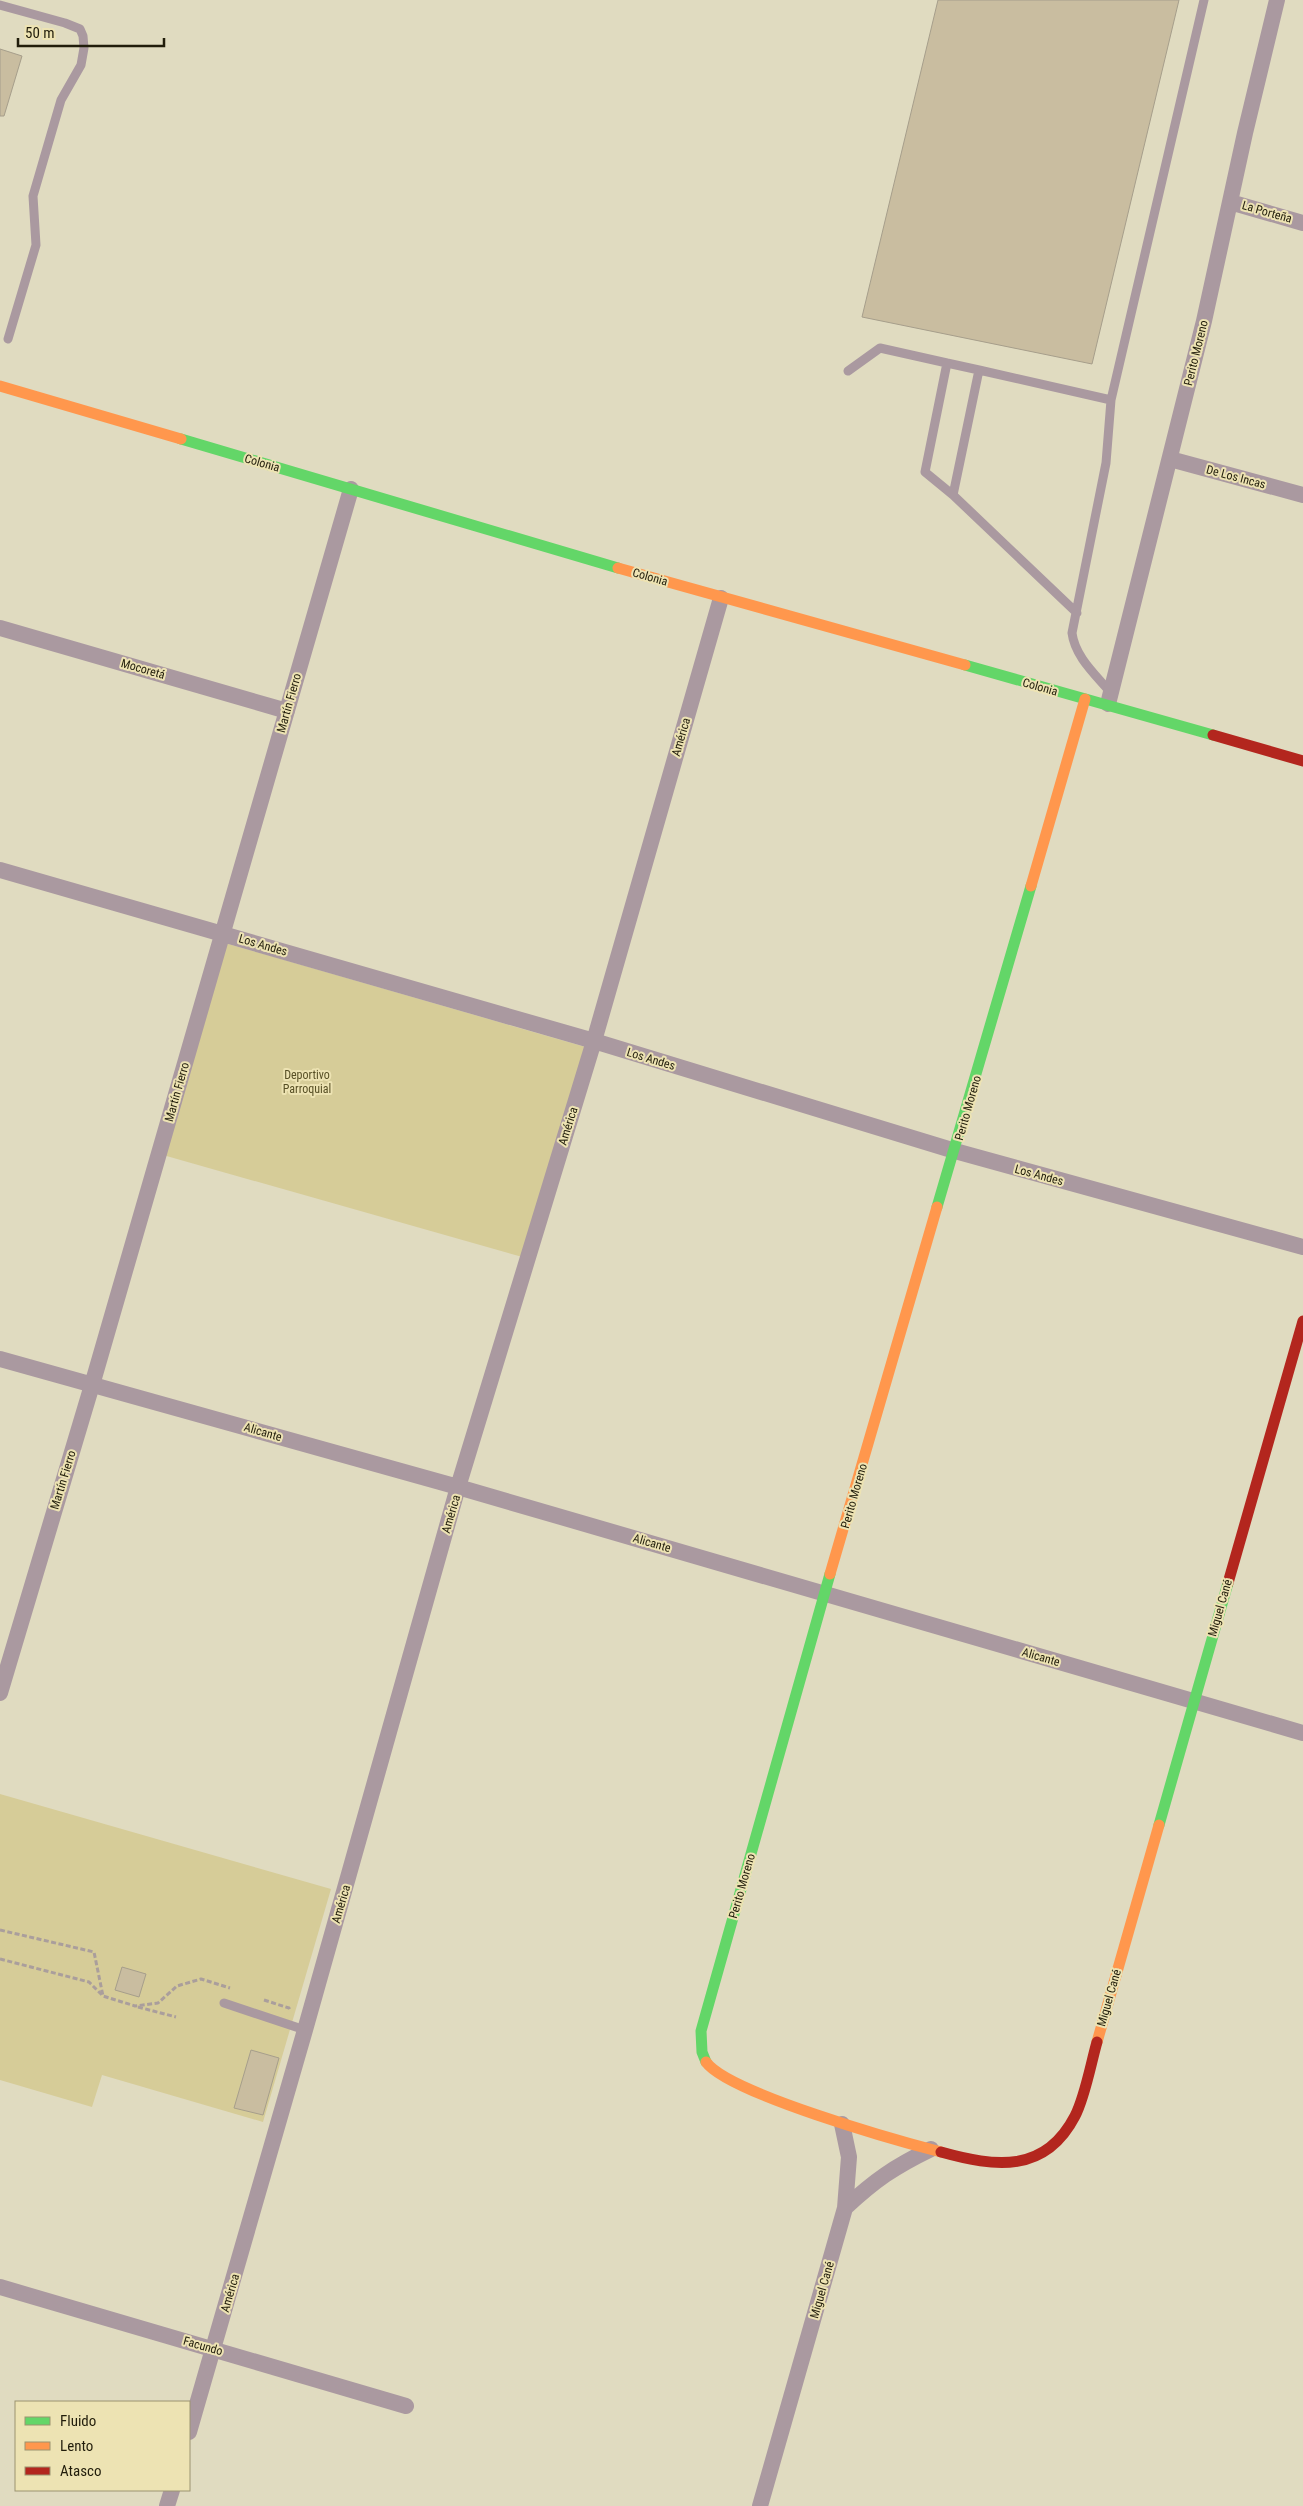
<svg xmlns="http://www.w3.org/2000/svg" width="1303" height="2506" viewBox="0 0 1303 2506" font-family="'Roboto Condensed',sans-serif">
	<rect width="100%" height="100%" fill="#e0dbc0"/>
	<!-- green -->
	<path fill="#d6cc98" d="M225,943L589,1048L526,1258L163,1155Z
		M0,1794L331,1889L263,2122L102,2075L92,2107L0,2080Z"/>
	<!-- building -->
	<path fill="#c9bda0" stroke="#a69e8b" d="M938,0H1179L1092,364L862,317Z
		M0,49L22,56L4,116H0Z
		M122,1967L146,1974L139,1997L115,1990Z
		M251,2050L279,2058L263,2115L234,2108Z"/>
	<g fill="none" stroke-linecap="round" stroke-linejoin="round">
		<!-- path -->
		<path stroke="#aa9e9c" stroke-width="3" stroke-dasharray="5 2.5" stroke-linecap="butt" d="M0,1930L94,1952L103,1996
			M0,1959L89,1982L103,1996L135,2006L158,2003L177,1986L201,1979L230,1988
			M264,2000L289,2008L290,2010
			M138,2007L176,2017"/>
		<!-- lane -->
		<path stroke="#aa99a0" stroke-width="9" d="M0,5L65,23L80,29L83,36L84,48L81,65L61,100L33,196L36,245L8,339
			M848,371L880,348L947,363
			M953,495L925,472L947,363L979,370
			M1077,613L953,495L979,370L1111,400
			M1111,693C1096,675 1075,657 1072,633L1106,463L1111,400L1204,0
			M224,2003L305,2030"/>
		<!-- street -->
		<path stroke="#aa99a0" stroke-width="16" d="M1230,202L1303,223
			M1170,459L1303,495
			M0,628L287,711
			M1108,704L1204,321L1245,133L1277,0
			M0,870L594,1041L955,1151L1303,1247
			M0,1359L458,1487L1303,1733
			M0,1693L92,1385L351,489
			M842,2124L849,2157L845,2208
			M0,2287L406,2406
			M189,2432L305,2030L458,1487L594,1041L721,598
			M167,2506L172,2490
			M760,2506L845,2208C875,2180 894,2167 931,2149"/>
		<!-- fast -->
		<path stroke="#63d668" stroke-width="11" d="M181,439L618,568
			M965,665L1213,735
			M937,1207L1031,886
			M1159,1825L1228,1583
			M706,2062L702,2052L701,2031L830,1574"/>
		<!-- slow -->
		<path stroke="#ff974d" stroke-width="11" d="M0,386L181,439
			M618,568L965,665
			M1031,886L1085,699
			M830,1574L937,1207
			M1097,2042L1159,1825
			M706,2062C728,2093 898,2141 941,2152"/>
		<!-- jam -->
		<path stroke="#b3261e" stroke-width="11" d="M1213,735L1303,761
			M1228,1583L1303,1321
			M941,2152C995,2167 1045,2174 1075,2116C1085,2097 1091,2063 1097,2042"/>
	</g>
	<g text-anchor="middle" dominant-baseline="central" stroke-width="4" stroke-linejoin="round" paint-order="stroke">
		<!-- street labels -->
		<g font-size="12" fill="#211d0b" stroke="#ede3b3">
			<text transform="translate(1267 212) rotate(16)">La Porteña</text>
			<text transform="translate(1196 353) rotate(-76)">Perito Moreno</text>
			<text transform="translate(262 463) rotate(16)">Colonia</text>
			<text transform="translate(1236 477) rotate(15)">De Los Incas</text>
			<text transform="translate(650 577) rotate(16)">Colonia</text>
			<text transform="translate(143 669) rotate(16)">Mocoretá</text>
			<text transform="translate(1040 687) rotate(16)">Colonia</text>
			<text transform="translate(289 703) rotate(-74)">Martín Fierro</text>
			<text transform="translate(681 737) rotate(-74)">América</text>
			<text transform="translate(263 945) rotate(16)">Los Andes</text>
			<text transform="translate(651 1059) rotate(17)">Los Andes</text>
			<text transform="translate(177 1092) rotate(-74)">Martín Fierro</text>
			<text transform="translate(968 1108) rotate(-74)">Perito Moreno</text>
			<text transform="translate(568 1126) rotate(-73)">América</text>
			<text transform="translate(1039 1175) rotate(15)">Los Andes</text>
			<text transform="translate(263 1432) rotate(16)">Alicante</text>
			<text transform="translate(63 1480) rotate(-73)">Martín Fierro</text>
			<text transform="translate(854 1496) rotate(-74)">Perito Moreno</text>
			<text transform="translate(451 1514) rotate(-74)">América</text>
			<text transform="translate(652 1543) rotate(16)">Alicante</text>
			<text transform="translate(1220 1608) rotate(-74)">Miguel Cané</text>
			<text transform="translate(1041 1657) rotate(16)">Alicante</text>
			<text transform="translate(742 1886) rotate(-74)">Perito Moreno</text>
			<text transform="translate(341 1904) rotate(-74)">América</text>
			<text transform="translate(1109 1998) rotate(-74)">Miguel Cané</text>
			<text transform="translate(822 2290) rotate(-74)">Miguel Cané</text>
			<text transform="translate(230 2293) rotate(-74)">América</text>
			<text transform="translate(203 2346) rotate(16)">Facundo</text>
		</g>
		<!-- park labels -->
		<g font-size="12" fill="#574f25" stroke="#ede3b3">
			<text x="307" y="1075">Deportivo<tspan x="307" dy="14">Parroquial</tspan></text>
		</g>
	</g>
	<!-- legend -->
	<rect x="15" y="2401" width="175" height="90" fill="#ede3b3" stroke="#9b9470"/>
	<rect x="25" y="2417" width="25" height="8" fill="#63d668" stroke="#9b9470"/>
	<text x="60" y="2426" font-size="15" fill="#211d0b">Fluido</text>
	<rect x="25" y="2442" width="25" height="8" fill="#ff974d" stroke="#9b9470"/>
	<text x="60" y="2451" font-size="15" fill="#211d0b">Lento</text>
	<rect x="25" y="2467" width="25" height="8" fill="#b3261e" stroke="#9b9470"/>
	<text x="60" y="2476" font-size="15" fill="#211d0b">Atasco</text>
	<!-- scale -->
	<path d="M18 38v8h146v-8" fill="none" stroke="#211d0b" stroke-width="2.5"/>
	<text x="25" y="38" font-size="15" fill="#211d0b" stroke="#ede3b3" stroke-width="4" paint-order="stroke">50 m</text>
</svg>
